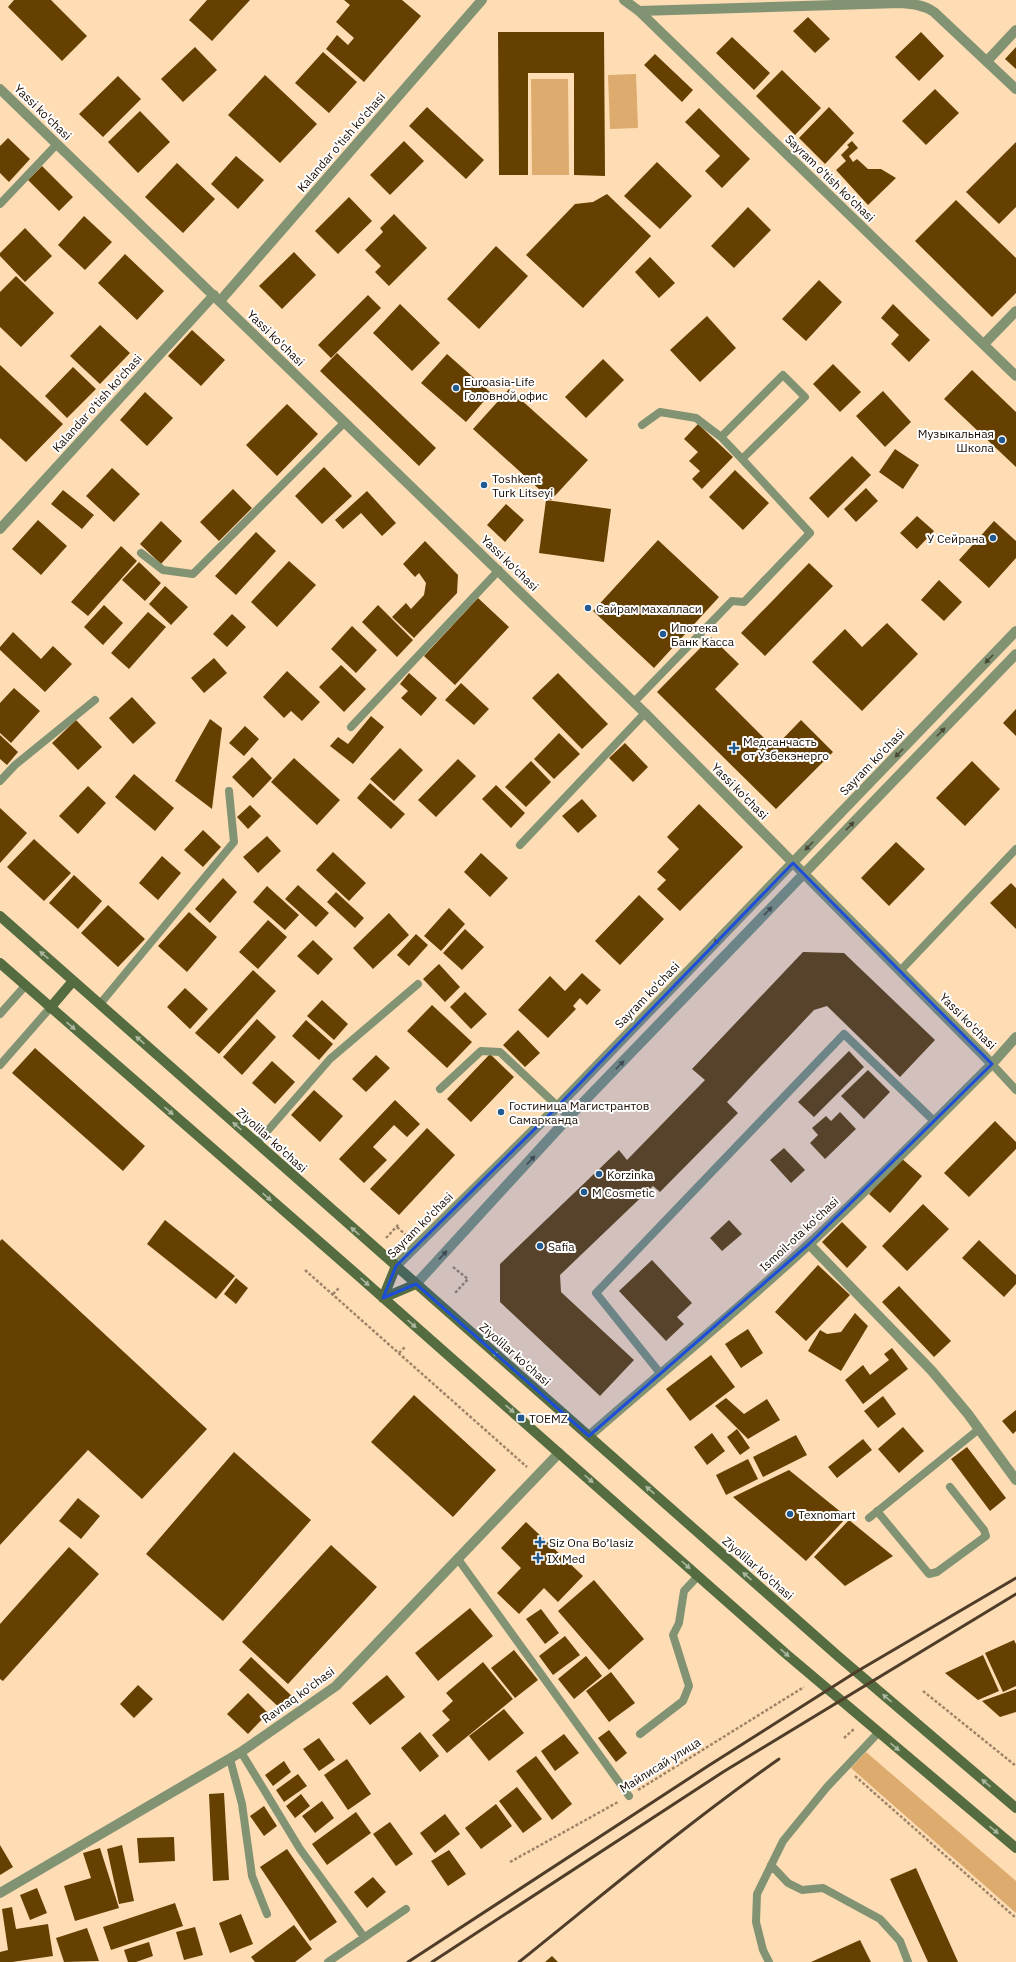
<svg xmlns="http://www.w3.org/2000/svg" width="1016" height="1962" viewBox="0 0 1016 1962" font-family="'IBM Plex Sans',sans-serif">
	<rect width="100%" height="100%" fill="#feddb5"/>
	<!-- green -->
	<path fill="#ddab6d" d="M636,74L638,128L610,129L608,75Z
		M531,79H568L569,175H532Z
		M866,1752L1016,1881V1913L851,1768Z"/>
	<!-- building -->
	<path fill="#664000" d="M14,0H51L87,36L62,61L8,7Z
		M207,0H250L212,41L189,20Z
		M344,0H402L421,16L364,82L326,49L337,35L348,45L354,38L336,22L350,5Z
		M808,17L830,39L815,53L793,31Z
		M498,32H604L605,176L574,175V73H528V175H499Z
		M921,32L944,56L919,81L895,57Z
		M732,37L770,73L754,90L716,53Z
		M195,47L217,70L183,102L161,79Z
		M1016,47V69L1005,59Z
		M323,52L357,82L329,113L295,83Z
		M655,54L693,90L682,102L644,65Z
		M782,70L821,108L795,135L756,96Z
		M265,75L317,124L280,163L228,115Z
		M118,76L141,99L103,137L79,114Z
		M935,89L959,113L926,145L902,121Z
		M427,107L484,160L466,179L409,126Z
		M829,107L854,133L825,164L799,138Z
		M699,108L750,159L722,188L705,171L720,156L685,122Z
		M140,111L170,142L138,173L108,142Z
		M8,138L30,159L9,182L0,173V146Z
		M404,141L424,161L390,195L370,175Z
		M852,141L858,148L849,156L853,162L857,159L868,169H881L896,178L868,205L836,170L846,161L841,155L849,147L847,145Z
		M1016,142V207L999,224L966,192Z
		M236,156L264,180L238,209L211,184Z
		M657,162L692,196L660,229L624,196Z
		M177,163L215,199L183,233L145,197Z
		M42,166L73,197L59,211L28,180Z
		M607,194L651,236L583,308L526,255L575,204L593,202Z
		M349,197L372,221L338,254L315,231Z
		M956,200L1016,258V293L992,317L915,241Z
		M748,207L771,230L734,268L711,246Z
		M394,214L427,248L389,286L375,272L381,266L365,250L383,232L380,228Z
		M84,216L112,242L85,270L58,245Z
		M25,228L52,256L25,282L0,256V253Z
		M496,246L528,276L479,329L447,299Z
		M294,252L316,275L282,309L259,286Z
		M125,254L164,291L137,320L98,283Z
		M650,257L675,283L659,298L635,272Z
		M16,276L54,313L21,347L0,327V292Z
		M819,280L842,302L806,341L782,319Z
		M368,295L381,308L331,358L318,345Z
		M400,304L440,343L412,371L373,333Z
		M893,304L930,340L909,362L891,344L899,335L881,318Z
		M707,316L736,348L700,382L670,350Z
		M100,325L130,353L100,384L70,356Z
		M192,330L225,360L201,386L168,356Z
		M337,353L436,448L419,466L320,371Z
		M447,354L491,393L466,422L421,383Z
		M603,359L624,380L586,418L565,397Z
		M833,364L861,392L840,412L813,384Z
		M0,365L63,424L26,462L0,438Z
		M73,367L96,389L67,418L45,396Z
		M972,370L1016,412V467L944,399Z
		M509,389L588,460L551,500L473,429Z
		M883,391L911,422L885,447L856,416Z
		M145,392L173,418L147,446L120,420Z
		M287,404L318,434L277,476L246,445Z
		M698,424L733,457L702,489L692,479L700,471L689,461L698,452L684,439Z
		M895,449L919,465L903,489L879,472Z
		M852,456L871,475L828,518L809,498Z
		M324,467L352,496L322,524L295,496Z
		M112,468L140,494L114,522L86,496Z
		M735,470L769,503L743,530L709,497Z
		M866,488L878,501L856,522L844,509Z
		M233,489L252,508L219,541L200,522Z
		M63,490L94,515L82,529L51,504Z
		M367,491L396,523L382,536L361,513L343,529L335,520Z
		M546,500L611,509L604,562L539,553Z
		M506,504L524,520L505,542L487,525Z
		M917,516L934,531L917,549L900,533Z
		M38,520L67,546L41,575L12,549Z
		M161,521L182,541L161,564L140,544Z
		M994,521L1016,541V558L989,588L959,560Z
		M256,532L276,551L236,595L215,576Z
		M658,540L719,597L654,668L593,611Z
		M425,541L458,575L457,593L414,638L392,617L406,603L411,609L424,595L426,583L419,573L415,577L403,564Z
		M121,546L137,561L88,616L71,602Z
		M289,561L316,585L277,627L251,602Z
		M139,562L161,583L145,601L122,580Z
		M809,563L833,586L765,656L741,633Z
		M939,580L962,602L944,621L921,600Z
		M165,586L188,607L171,625L149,604Z
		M478,598L509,627L455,685L424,656Z
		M104,605L123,623L103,645L84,627Z
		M378,605L413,640L397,657L362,622Z
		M148,612L166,627L129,669L111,653Z
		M232,614L246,627L227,647L213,634Z
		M887,623L918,654L862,711L812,662L845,629L862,647Z
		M352,626L377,650L356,673L331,649Z
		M13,632L41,659L53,646L72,664L45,692L0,650V647Z
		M711,637L739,664L715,689L774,748L801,720L833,752L776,809L657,692Z
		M214,658L227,673L204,693L191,678Z
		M341,665L366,689L344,712L319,687Z
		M287,671L320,702L302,721L291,711L284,718L263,697Z
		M409,673L437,698L421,716L401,698L408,691L400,684Z
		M558,673L608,724L582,749L532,698Z
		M461,683L489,709L474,725L445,700Z
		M14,688L40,711L11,743L0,733V703Z
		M132,697L156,723L133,744L109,718Z
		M1016,709V736L1003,723Z
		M371,716L384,727L353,764L330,746L338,737L348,744Z
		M210,719L222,728L212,809L175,781Z
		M76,720L102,747L78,770L52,743Z
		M245,726L259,739L244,756L229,743Z
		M559,733L580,754L554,779L534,759Z
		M0,735L18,752L7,765L0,759Z
		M625,743L648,767L633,782L609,758Z
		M400,748L423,770L394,801L370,779Z
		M252,757L272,778L253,798L232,777Z
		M294,758L340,800L317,825L271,782Z
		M458,759L476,776L436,817L418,800Z
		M531,761L551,782L526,807L505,787Z
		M972,761L1000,789L965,826L936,798Z
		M134,774L174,808L155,831L115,797Z
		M370,783L405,814L391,829L357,798Z
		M496,785L525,813L511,828L482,799Z
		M88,786L106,803L78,834L59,816Z
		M582,799L597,816L578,833L562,816Z
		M699,804L743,847L680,911L657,889L666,880L657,872L679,849L667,837Z
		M250,805L261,816L248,829L237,817Z
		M0,808L27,833L0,863Z
		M203,830L221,847L203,867L184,850Z
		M267,836L281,851L258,873L243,857Z
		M34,839L71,873L44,901L7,867Z
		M896,842L925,869L889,906L861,878Z
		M333,852L366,883L349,901L316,870Z
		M481,853L508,878L490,897L464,872Z
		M162,856L181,873L158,900L139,883Z
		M74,875L102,901L78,929L49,903Z
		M223,878L237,892L210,923L195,909Z
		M1011,883L1016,888V929L990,903Z
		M298,885L329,913L316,927L285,899Z
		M267,886L299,915L285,930L253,902Z
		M336,892L364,918L355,928L327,902Z
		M639,895L664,919L620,965L595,941Z
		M108,905L145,939L118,967L81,933Z
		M449,908L465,924L441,951L424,936Z
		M189,912L217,937L187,972L158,946Z
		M389,913L409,935L373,969L353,948Z
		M268,920L287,937L258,969L239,952Z
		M465,929L484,947L462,970L443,953Z
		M416,934L428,945L409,966L397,955Z
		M313,940L333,959L318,975L297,956Z
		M803,952L844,953L935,1040L900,1077L827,1006L814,1010L727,1102L738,1113L660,1192L653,1186L560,1275L561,1292L634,1360L600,1396L500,1302V1264L619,1150L627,1160L705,1080L692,1069Z
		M439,964L460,987L445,1002L423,979Z
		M253,970L276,991L219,1054L195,1033Z
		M582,973L601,990L587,1005L580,998L573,1006L576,1009L548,1038L518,1010L550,976L565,991Z
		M185,988L208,1009L190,1029L167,1007Z
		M465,992L487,1014L471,1029L450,1007Z
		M322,1000L348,1024L334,1040L307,1016Z
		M432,1005L472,1042L447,1068L407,1031Z
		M257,1019L276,1037L242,1075L223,1057Z
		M306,1020L333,1044L319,1060L292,1036Z
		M518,1030L540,1053L525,1067L503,1045Z
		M35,1048L145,1146L123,1171L12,1073Z
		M849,1051L864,1067L814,1117L798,1102Z
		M490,1054L514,1077L471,1122L447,1099Z
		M376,1055L390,1068L366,1092L352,1079Z
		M272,1061L295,1082L275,1104L252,1083Z
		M868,1070L890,1092L864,1119L841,1096Z
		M314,1090L343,1116L320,1142L291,1115Z
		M395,1100L420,1124L407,1137L394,1125L373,1147L387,1160L364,1183L339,1159Z
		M840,1112L856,1129L825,1159L810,1143L818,1135L812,1128L826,1116L831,1121Z
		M995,1121L1016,1142V1149L969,1197L944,1173Z
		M427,1128L455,1155L399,1215L370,1189Z
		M784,1148L805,1170L791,1183L770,1160Z
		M901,1158L922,1176L890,1213L869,1194Z
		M923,1204L949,1229L907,1271L882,1246Z
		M165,1220L235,1276L216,1299L147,1244Z
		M729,1220L742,1234L722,1251L710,1238Z
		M842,1222L867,1247L847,1268L822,1242Z
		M2,1239L207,1429L142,1499L88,1450L0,1545V1241Z
		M979,1240L1016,1275V1284L1004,1297L962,1258Z
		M652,1260L692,1303L677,1317L684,1324L666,1341L619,1291Z
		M818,1265L850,1295L806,1341L775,1312Z
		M236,1278L248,1288L236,1304L224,1294Z
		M899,1286L951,1341L934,1357L882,1302Z
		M855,1313L868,1326L841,1371L808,1351L820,1330L827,1334L841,1332Z
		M748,1329L763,1353L741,1368L725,1344Z
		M892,1348L908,1369L863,1404L845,1380L863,1365L870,1375L889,1360L884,1354Z
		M711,1355L735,1387L690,1421L666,1389Z
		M414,1395L496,1470L453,1517L371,1442Z
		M883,1396L896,1414L878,1428L864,1411Z
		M726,1398L744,1414L767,1399L780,1420L748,1439L715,1406Z
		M1016,1410V1431L1013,1434L1002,1421Z
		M903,1427L924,1451L899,1473L878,1449Z
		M737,1429L750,1448L740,1455L727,1437Z
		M712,1433L725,1451L707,1465L694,1447Z
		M796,1435L807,1455L763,1477L753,1457Z
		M863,1439L872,1450L837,1478L828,1467Z
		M967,1447L1006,1498L990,1511L951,1459Z
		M234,1452L311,1520L223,1621L146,1554Z
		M748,1459L758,1479L726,1495L716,1475Z
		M789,1470L847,1517L806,1561L733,1497Z
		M78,1498L100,1516L81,1539L59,1521Z
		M849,1520L893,1556L845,1586L814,1557Z
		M526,1522L583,1576L558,1602L544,1588L519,1614L497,1593L521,1568L501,1548Z
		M331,1545L377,1587L288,1684L242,1642Z
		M69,1547L99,1574L3,1681L0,1679V1624Z
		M594,1580L644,1639L609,1670L558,1611Z
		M470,1608L493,1636L438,1681L415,1653Z
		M541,1609L559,1633L545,1644L526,1619Z
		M565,1636L580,1655L553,1675L539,1656Z
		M1014,1640L1016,1644V1686L1003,1692L985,1653Z
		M514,1650L538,1680L515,1698L491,1668Z
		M983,1655L999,1691L978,1700L945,1673Z
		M586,1656L602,1676L574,1699L558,1679Z
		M251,1657L296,1700L284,1712L239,1670Z
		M483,1662L513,1699L447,1753L432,1735L450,1720L442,1711L453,1701L446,1693Z
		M611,1672L635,1703L609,1722L586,1691Z
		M387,1675L405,1697L370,1725L352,1703Z
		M138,1685L153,1699L134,1718L120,1704Z
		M1016,1689V1712L1000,1717L982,1701Z
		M248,1693L268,1713L248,1734L227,1714Z
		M504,1709L524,1733L489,1761L469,1736Z
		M609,1730L627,1753L616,1762L598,1738Z
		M420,1732L439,1756L420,1772L401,1748Z
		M564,1734L579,1753L555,1771L541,1751Z
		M319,1738L335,1760L319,1771L303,1749Z
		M536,1756L572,1804L552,1820L516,1771Z
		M347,1759L371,1794L348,1810L324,1775Z
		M284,1761L291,1772L273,1786L265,1775Z
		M298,1774L307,1786L284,1802L276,1790Z
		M517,1787L542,1819L523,1833L499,1801Z
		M224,1793L229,1880L213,1881L209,1794Z
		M301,1794L310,1806L295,1818L286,1806Z
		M322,1801L334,1818L315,1833L302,1816Z
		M496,1804L512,1826L481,1849L465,1828Z
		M264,1806L277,1826L264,1836L250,1816Z
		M356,1812L371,1833L327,1865L312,1844Z
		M445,1814L460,1834L435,1853L420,1833Z
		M390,1822L413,1854L396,1866L373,1834Z
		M174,1837L175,1861L139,1863L137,1838Z
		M0,1845L13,1867L0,1875Z
		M122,1845L134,1901L119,1904L107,1849Z
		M100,1848L119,1908L75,1921L64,1886L91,1878L83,1853Z
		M287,1849L337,1922L310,1941L260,1867Z
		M449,1850L466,1874L448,1886L431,1861Z
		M916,1868L958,1962H928L890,1879Z
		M373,1877L386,1892L367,1908L354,1892Z
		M37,1888L47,1913L30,1920L20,1895Z
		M175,1903L183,1926L111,1950L103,1927Z
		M12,1907L16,1929L48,1924L53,1956L12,1962H0V1952L8,1950L2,1909Z
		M241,1914L253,1944L230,1953L219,1923Z
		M294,1925L312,1949L295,1962H255L251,1957Z
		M195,1927L203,1955L184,1960L176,1932Z
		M87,1928L99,1961L64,1962L56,1938Z
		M860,1940L871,1962H811Z
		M149,1942L153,1956L136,1962H128L124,1950Z
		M552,1956L558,1962H545Z"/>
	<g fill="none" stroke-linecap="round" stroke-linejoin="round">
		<!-- path -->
		<path stroke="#9e8568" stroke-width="2.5" stroke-dasharray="3 2" stroke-linecap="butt" d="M397,1227L406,1235
			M386,1238L399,1224
			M453,1267L468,1279L455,1293
			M305,1270L527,1467
			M333,1294L340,1287
			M399,1353L405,1347
			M923,1691L1016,1766
			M844,1738L854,1729
			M855,1776L1016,1918
			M638,1790L804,1687
			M510,1862L618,1802"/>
		<!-- service -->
		<path stroke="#829374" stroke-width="8" d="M0,204L57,144
			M721,437L742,459
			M141,553L163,570L193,574L345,422
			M634,702L732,601L744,602L810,533L742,459L805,397L783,375L721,437L696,418L660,412L642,425
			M351,727L499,570
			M0,781L15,765L95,700
			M520,845L645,713
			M900,971L1016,849
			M100,1004L234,842L229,791
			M0,1014L25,986
			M992,1064L1016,1090
			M0,1065L50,1008
			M440,1089L481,1051L500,1052L569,1117
			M257,1143L330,1059L418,984
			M660,1373L596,1293L844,1034L934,1121
			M877,1511L929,1574L937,1572L986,1536L984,1530L950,1487
			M869,1518L979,1429
			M458,1559L629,1796
			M640,1734L683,1701L689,1686L673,1635L679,1623L684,1591L698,1576
			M241,1752L300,1849L364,1937
			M230,1759L242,1804L252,1876L267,1914
			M771,1865L788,1883L802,1890L823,1888L880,1919L900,1941L908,1962
			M328,1962L406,1909
			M769,1962L763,1950L756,1922L757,1894L783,1841L827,1787L878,1733"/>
		<!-- minor -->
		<path stroke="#829374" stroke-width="10" d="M624,0L639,11L1016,376
			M639,11L900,3C913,4 924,5 934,12L1016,89
			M987,61L1016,30
			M0,89L645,713L992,1064
			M220,301L482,0
			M984,344L1016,311
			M0,529L214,295
			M809,1244L932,1371L968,1414L1016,1480
			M589,1436C662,1372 737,1311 808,1245C871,1187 931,1124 992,1064L1016,1037
			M0,1893L241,1752L336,1686L559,1453"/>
		<!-- tertiary -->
		<path stroke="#829374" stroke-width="10" d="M396,1266L558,1106L1016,631
			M416,1284L569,1117L1016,654"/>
		<!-- secondary -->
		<path stroke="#546c3f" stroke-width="10" d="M0,916L839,1657L1016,1808
			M0,963L354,1272L785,1653L1016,1848
			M50,1008L73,981
			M383,1298L416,1284
			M383,1298L396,1266"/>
		<!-- rail -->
		<path stroke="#4f3d2a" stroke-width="3" d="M408,1962L708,1766L856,1672L1016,1578
			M432,1962L723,1772L1016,1594
			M519,1962C605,1893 689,1822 779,1759"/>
	</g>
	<!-- one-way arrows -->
	<defs><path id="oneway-solid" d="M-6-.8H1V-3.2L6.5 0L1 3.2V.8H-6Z"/></defs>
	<g fill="#494934">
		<use href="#oneway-solid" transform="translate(989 659) rotate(134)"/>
		<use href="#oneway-solid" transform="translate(941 732) rotate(-46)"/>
		<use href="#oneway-solid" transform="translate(899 753) rotate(134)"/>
		<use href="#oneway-solid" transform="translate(850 826) rotate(-46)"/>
		<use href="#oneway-solid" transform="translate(809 846) rotate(134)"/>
		<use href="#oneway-solid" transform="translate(768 911) rotate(-46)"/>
		<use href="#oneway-solid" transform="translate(718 940) rotate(134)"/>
		<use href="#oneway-solid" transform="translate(620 1065) rotate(-46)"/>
		<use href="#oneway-solid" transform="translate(531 1160) rotate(-47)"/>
		<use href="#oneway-solid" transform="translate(443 1255) rotate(-47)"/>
	</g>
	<g fill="#aab69f">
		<use href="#oneway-solid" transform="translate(44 955) rotate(-139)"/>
		<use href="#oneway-solid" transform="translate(71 1026) rotate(41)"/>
		<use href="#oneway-solid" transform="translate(140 1040) rotate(-139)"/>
		<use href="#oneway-solid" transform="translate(169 1111) rotate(41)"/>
		<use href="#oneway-solid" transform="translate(237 1126) rotate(-139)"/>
		<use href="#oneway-solid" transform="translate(267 1197) rotate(41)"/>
		<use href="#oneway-solid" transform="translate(355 1231) rotate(-138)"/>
		<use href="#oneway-solid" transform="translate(365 1282) rotate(42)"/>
		<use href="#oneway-solid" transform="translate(412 1324) rotate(42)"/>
		<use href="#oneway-solid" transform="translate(497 1355) rotate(-139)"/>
		<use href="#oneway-solid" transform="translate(510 1409) rotate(41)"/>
		<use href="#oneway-solid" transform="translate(589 1479) rotate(42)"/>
		<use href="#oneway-solid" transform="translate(650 1490) rotate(-139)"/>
		<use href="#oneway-solid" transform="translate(686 1565) rotate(42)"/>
		<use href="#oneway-solid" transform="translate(747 1576) rotate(-139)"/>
		<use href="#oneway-solid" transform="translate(785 1653) rotate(41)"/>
		<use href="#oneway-solid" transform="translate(887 1698) rotate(-140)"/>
		<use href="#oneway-solid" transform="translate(895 1747) rotate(40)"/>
		<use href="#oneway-solid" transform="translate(986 1783) rotate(-140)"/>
		<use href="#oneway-solid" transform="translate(994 1830) rotate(40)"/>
	</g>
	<!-- marked area -->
	<path fill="#1d4ed8" fill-opacity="0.2" stroke="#1d4ed8" stroke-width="3" stroke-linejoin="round" d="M793,863L992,1064L809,1244L589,1436L416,1284L383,1298L396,1266L558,1106Z"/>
	<!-- markers -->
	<g fill="#215991" stroke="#fff" stroke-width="1.5">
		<circle cx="456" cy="388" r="4"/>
		<circle cx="1002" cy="440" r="4"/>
		<circle cx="484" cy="485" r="4"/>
		<circle cx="993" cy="538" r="4"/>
		<circle cx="588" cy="608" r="4"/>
		<circle cx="663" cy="634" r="4"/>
		<path d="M732 742h4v4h4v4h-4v4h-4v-4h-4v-4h4z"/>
		<circle cx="501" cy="1112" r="4"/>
		<circle cx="599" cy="1174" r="4"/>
		<circle cx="584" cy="1192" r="4"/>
		<circle cx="540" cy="1246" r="4"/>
		<rect x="517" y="1414" width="8" height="8" rx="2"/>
		<circle cx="790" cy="1514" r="4"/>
		<path d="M538 1536h4v4h4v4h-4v4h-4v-4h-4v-4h4z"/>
		<path d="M536 1552h4v4h4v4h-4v4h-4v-4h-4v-4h4z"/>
	</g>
	<g text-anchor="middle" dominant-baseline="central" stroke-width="4" stroke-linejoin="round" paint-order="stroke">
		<!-- street labels -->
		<g font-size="12" fill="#1a0c00" stroke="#fff">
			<text transform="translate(43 112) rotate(44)">Yassi ko'chasi</text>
			<text transform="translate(341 142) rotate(-49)">Kalandar o'tish ko'chasi</text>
			<text transform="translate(830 178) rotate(44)">Sayram o'tish ko'chasi</text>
			<text transform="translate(276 338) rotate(44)">Yassi ko'chasi</text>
			<text transform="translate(97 403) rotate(-48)">Kalandar o'tish ko'chasi</text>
			<text transform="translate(510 563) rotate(44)">Yassi ko'chasi</text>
			<text transform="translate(872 762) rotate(-46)">Sayram ko'chasi</text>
			<text transform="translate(740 791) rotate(45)">Yassi ko'chasi</text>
			<text transform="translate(647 995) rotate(-46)">Sayram ko'chasi</text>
			<text transform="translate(968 1021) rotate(45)">Yassi ko'chasi</text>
			<text transform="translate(272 1140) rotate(42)">Ziyolilar ko'chasi</text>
			<text transform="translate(420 1225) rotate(-45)">Sayram ko'chasi</text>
			<text transform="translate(799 1234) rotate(-43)">Ismoil-ota ko'chasi</text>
			<text transform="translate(515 1354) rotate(41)">Ziyolilar ko'chasi</text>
			<text transform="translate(758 1568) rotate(41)">Ziyolilar ko'chasi</text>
			<text transform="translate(298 1695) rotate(-36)">Ravnaq ko'chasi</text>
			<text transform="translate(660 1765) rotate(-32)">Майлисай улица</text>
		</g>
		<!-- poi labels -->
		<g font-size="12" fill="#1a0c00" stroke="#fff" text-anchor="start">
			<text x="464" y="381">Euroasia-Life<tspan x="464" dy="14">Головной офис</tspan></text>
			<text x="994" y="433" text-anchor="end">Музыкальная<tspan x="994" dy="14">Школа</tspan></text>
			<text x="492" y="478">Toshkent<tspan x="492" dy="14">Turk Litseyi</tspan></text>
			<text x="985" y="538" text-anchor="end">У Сейрана</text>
			<text x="596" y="608">Сайрам махалласи</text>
			<text x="671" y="627">Ипотека<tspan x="671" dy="14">Банк Касса</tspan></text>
			<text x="743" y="741">Медсанчасть<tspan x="743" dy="14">от Узбекэнерго</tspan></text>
			<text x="509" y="1105">Гостиница Магистрантов<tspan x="509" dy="14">Самарканда</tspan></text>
			<text x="607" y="1174">Korzinka</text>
			<text x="592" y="1192">M Cosmetic</text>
			<text x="548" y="1246">Safia</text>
			<text x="529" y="1418">TOEMZ</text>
			<text x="798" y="1514">Texnomart</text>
			<text x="549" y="1542">Siz Ona Bo’lasiz</text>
			<text x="547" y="1558">IX Med</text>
		</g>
	</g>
</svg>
